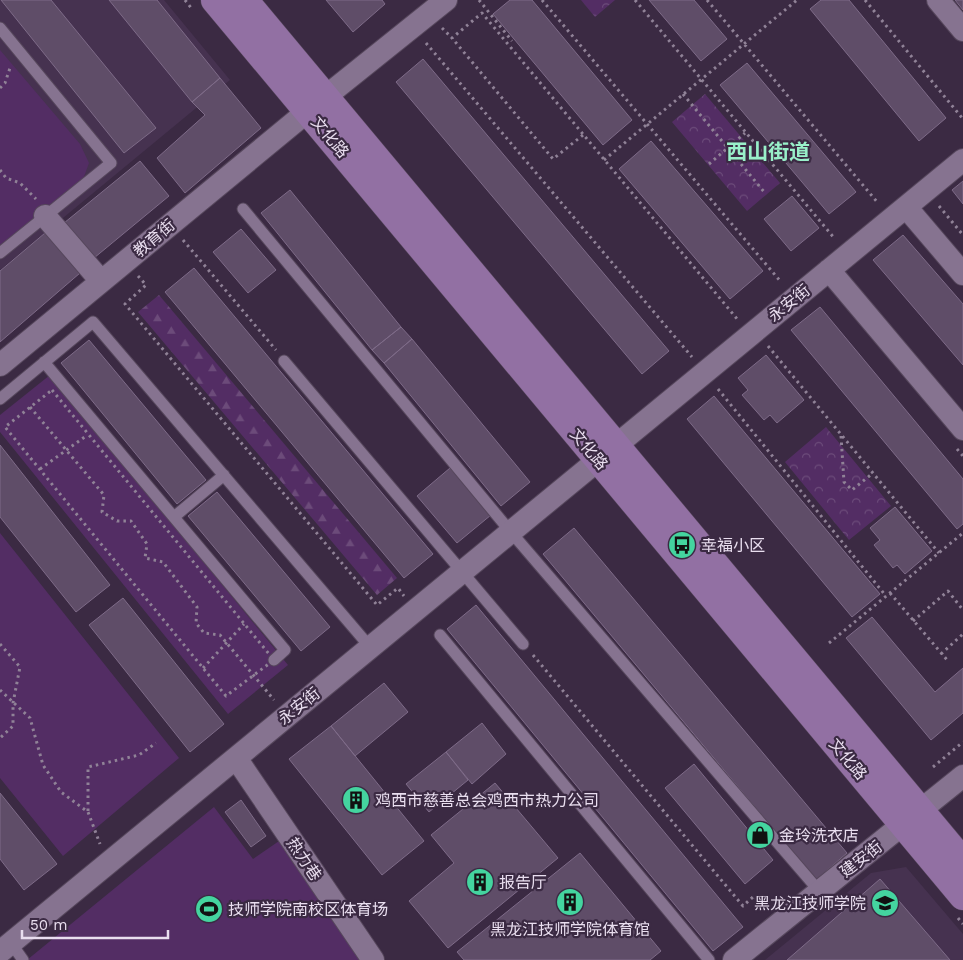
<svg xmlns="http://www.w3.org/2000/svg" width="963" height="960" viewBox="0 0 963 960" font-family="'Work Sans','Noto Sans SC',sans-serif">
	<defs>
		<pattern id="forest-firs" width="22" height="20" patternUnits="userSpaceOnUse" patternTransform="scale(1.25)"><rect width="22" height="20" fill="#532d64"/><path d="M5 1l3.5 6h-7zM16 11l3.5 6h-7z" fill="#6c4b7a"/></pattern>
		<pattern id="park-crowns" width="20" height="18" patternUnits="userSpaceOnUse" patternTransform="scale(1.25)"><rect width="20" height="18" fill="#532d64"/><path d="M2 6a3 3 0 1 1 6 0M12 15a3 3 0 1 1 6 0" fill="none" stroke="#6c4b7a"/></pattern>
	</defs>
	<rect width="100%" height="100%" fill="#3b2a43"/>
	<!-- built -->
	<path fill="#463250" d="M0,0H164L230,80L0,270Z
		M906,867L963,934V960H765L871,873Z"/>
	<!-- forest -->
	<path fill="url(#forest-firs)" d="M159,295L397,578L377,595L138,312Z"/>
	<!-- park -->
	<path fill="url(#park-crowns)" d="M581,0H615L595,17Z
		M705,94L780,183L747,211L672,122Z
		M826,427L891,506L849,540L785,462Z"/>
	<!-- garden -->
	<path fill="#532d64" d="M0,50L80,144L89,163L82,182L0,245Z
		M50,375L288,665L228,714L0,432V415Z
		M0,533L179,758L63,856L0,778Z
		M214,807L253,859L282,839L365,960H27Z"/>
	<!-- building -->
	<path fill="#5f4d68" stroke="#7e6b88" d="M1,0H51L156,128L124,153Z
		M109,0H157L220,78L192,102Z
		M326,0H382L385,4L353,32Z
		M510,0H532L632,120L603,145L493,14Z
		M649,0H694L727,39L701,61Z
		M821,0H849L946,118L919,141L810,9Z
		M955,0H963V10Z
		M423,59L669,351L642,374L396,82Z
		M747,63L856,192L829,214L720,85Z
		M220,78L261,128L185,193L157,158L205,115L192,102Z
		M651,141L763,271L730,299L619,169Z
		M140,161L169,196L94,258L64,223Z
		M963,181V204L952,190Z
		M290,190L401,327L372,350L261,213Z
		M792,196L819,228L791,251L764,219Z
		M241,229L276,270L248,293L213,252Z
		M45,233L80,273L0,342V271Z
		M903,235L963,304V365L873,260Z
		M194,268L433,554L404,578L165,292Z
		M820,307L963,479V524L957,529L791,330Z
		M401,327L412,339L384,363L372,350Z
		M412,339L530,482L501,506L384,363Z
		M89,340L206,480L177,504L61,363Z
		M766,355L804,400L777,423L770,415L764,420L742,395L748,390L738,378Z
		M714,396L880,594L852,617L687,419Z
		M0,445L110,585L76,612L0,517Z
		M450,468L491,515L457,543L417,496Z
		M217,492L330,627L301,651L188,516Z
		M895,507L932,551L905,574L897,565L893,568L874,545L880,540L870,528Z
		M574,528L847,853L816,880L543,554Z
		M123,598L224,724L190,752L89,625Z
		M476,605L743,927L713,951L447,629Z
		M872,617L935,692L963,668V713L931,740L846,638Z
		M384,683L408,712L355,756L331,726Z
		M482,723L506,754L472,784L446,752Z
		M331,726L424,841L382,875L289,759Z
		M446,752L468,780L429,812L406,784Z
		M694,764L773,860L745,884L665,788Z
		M495,783L558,858L448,948L409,901L454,863L431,835Z
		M0,793L57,864L24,890L0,859Z
		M241,800L266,836L251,847L225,812Z
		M580,853L661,951L650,960H464L457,952Z
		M880,879L950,960H787Z"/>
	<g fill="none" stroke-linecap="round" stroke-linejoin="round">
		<!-- lane casing -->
		<g stroke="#56475c" stroke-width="13">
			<path id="lane" d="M0,28L111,163L0,253
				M243,209L510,531L820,892
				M284,361L523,644
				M44,362L285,650L274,660
				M0,399L93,322L370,647
				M174,517L224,475
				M440,635L709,960
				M11,943L23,960"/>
		</g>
		<!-- street casing -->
		<g stroke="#56475c" stroke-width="24">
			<path id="street" d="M938,0L963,30
				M325,97L446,0
				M906,207L963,274
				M45,216L101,281
				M829,270L963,429
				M0,365L308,111
				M236,758L373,960
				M0,952L963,160
				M734,960L963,776"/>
		</g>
		<!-- secondary casing -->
		<g stroke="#56475c" stroke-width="29">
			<path id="secondary" d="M215,0L963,896
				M244,0L963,862"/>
		</g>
		<!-- path -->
		<path stroke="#908297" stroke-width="3" stroke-dasharray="2.5 4" stroke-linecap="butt" d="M185,0L192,9
			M479,0L512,41
			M542,0L781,282
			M635,0L835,239
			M707,0L878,203
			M865,0L963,119
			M442,28L452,38
			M426,43L692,357
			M0,88L5,83L11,65
			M683,94L765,193
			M583,135L553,159L452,38L482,13L738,320
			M604,160L797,0
			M709,164L745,133
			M0,170L6,178L20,183L36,199
			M939,206L963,235
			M183,240L276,350
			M138,276L146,285L125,304L377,605L398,588L404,596
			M768,346L939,553
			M718,389L886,596
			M52,390L274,660L226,696L5,427Z
			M30,407L104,495L102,512L117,521H131L147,544L145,558L163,562L197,607L196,623L204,633L220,635L274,700
			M841,436L844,482L852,490L873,473
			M957,449L963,456
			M40,469L86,436
			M890,593L948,661
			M913,621L948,591L963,610
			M829,643L963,533
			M0,644L20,667L13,703V726L0,738
			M941,654L963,634
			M533,655L743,906L754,896L765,909
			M203,668L244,624
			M0,690L30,718L43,765L61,792L88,812L100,844
			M933,767L963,742
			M88,811V767L139,755L156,743
			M958,918L963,924"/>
		<!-- lane -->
		<use href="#lane" stroke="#867390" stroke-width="11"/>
		<!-- street -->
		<use href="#street" stroke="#867390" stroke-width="22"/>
		<!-- secondary -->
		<use href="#secondary" stroke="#9270a3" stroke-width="28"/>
	</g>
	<!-- icons -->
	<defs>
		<g id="bus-disc" transform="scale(1.4375)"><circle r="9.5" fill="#44d49f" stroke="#3b2a43"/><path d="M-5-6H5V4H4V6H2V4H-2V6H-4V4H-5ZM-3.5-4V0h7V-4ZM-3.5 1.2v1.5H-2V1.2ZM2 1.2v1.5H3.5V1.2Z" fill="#111"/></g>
		<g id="building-disc" transform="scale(1.4375)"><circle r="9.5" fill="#44d49f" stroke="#3b2a43"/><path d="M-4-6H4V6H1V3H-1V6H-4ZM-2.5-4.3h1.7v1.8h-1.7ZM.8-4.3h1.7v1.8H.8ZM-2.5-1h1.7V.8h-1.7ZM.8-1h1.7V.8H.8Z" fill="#111"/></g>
		<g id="shop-disc" transform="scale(1.4375)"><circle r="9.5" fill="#44d49f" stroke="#3b2a43"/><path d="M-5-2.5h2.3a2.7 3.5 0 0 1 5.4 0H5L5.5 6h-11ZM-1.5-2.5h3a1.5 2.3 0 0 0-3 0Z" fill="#111"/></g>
		<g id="university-disc" transform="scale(1.4375)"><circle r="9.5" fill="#44d49f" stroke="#3b2a43"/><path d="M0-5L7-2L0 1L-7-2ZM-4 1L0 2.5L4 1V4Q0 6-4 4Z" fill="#111"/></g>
		<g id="stadium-disc" transform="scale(1.4375)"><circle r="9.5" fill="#44d49f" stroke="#3b2a43"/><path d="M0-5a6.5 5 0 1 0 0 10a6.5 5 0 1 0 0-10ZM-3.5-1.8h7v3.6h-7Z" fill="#111"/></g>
	</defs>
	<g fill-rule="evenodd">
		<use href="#bus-disc" x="682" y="545"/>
		<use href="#building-disc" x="356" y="800"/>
		<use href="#shop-disc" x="760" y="835"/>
		<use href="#building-disc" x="480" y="882"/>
		<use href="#building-disc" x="570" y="902"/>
		<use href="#university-disc" x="885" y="903"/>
		<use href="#stadium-disc" x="209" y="909"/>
	</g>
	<g text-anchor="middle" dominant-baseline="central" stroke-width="4.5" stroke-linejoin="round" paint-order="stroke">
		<!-- street labels -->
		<g font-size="16" fill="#e9deef" stroke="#3b2a43">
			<text transform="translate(330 137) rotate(50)">文化路</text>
			<text transform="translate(154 238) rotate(-40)">教育街</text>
			<text transform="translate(789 303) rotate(-39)">永安街</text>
			<text transform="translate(589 449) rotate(50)">文化路</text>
			<text transform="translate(299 706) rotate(-39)">永安街</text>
			<text transform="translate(848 759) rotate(50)">文化路</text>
			<text transform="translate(304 859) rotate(56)">热力巷</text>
			<text transform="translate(861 859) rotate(-38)">建安街</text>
		</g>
		<!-- poi labels -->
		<g font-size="16" fill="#e9deef" stroke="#3b2a43" text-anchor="start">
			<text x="701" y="545">幸福小区</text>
			<text x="375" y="800">鸡西市慈善总会鸡西市热力公司</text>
			<text x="779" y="835">金玲洗衣店</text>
			<text x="499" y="882">报告厅</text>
			<text x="866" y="903" text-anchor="end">黑龙江技师学院</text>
			<text x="228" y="909">技师学院南校区体育场</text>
			<text x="570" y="929" text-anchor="middle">黑龙江技师学院体育馆</text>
		</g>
		<!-- district labels -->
		<g font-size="21" font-weight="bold" fill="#99f0c9" stroke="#3b2a43">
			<text x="768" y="151">西山街道</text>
		</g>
	</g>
	<!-- scale -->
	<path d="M22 930v8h146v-8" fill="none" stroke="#e9deef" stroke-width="2.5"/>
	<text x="30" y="930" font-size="15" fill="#e9deef" stroke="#3b2a43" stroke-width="4" paint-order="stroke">50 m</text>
</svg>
